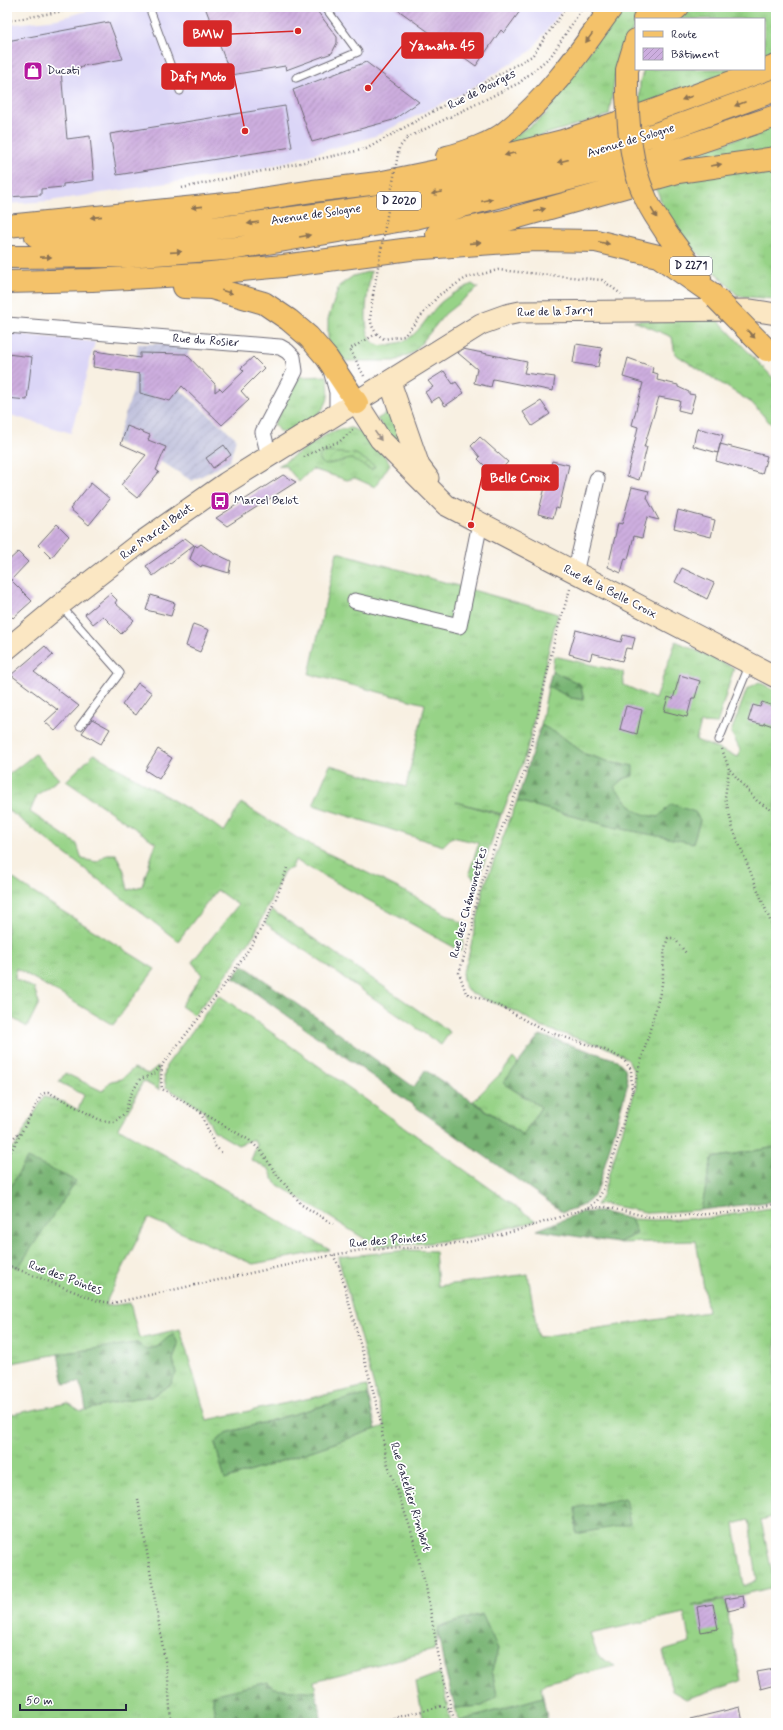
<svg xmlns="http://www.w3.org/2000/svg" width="783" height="1730" viewBox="0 0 783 1730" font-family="Mynerve,sans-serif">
	<defs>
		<pattern id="industrial-furrows" width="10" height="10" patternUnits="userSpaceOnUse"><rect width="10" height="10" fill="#c1c2dd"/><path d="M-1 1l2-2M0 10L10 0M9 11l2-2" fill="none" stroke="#a6a6bf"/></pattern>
		<pattern id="grass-tufts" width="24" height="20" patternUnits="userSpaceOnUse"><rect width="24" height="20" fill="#97d387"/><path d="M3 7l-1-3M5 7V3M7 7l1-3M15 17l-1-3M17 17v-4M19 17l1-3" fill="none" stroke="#82b575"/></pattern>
		<pattern id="forest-firs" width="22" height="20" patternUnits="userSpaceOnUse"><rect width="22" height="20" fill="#79b574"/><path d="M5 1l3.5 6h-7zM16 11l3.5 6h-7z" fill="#639360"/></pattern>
		<pattern id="garden-furrows" width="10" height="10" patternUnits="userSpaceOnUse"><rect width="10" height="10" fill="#97d387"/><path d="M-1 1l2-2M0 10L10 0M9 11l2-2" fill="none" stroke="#82b575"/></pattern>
		<pattern id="building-hatch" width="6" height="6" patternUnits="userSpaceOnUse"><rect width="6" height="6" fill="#cdaedf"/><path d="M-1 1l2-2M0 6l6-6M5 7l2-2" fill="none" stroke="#b095c0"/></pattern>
	</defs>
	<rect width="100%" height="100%" fill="#fff"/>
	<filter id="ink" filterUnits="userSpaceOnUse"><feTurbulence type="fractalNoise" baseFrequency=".025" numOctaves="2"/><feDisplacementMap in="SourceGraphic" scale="8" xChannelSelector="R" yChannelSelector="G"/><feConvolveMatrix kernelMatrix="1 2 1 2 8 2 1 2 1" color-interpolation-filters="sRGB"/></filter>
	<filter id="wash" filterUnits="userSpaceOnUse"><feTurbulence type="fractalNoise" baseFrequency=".012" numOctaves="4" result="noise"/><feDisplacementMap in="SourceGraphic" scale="16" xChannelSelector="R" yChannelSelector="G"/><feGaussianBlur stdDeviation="0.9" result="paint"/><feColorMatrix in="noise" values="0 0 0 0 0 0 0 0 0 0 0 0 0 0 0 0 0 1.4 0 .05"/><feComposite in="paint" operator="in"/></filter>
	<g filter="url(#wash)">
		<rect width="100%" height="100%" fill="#f8f0e2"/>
		<!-- built -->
		<path fill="#dbd6f7" d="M102,7H564L531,51L467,91L375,136L261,169L49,201L7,204V25L57,19Z
			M7,333L95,342L71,433L7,414Z"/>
		<!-- industrial -->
		<path fill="url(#industrial-furrows)" d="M191,343L179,389L236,438L230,461L192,481L167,465L116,442L133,391L138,344Z"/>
		<!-- grass -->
		<path fill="url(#grass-tufts)" stroke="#5c7a61" fill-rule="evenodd" d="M620,7H641L615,77L609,115L490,151C508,138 528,129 545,115Z
			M696,7H766L776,9V59L764,64V19H677L685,11Z
			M644,69H749L639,109L640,82Z
			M776,126V153L654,166Z
			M722,169L776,174V299L738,296L682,237L664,210L655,184Z
			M371,271C369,287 354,353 388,345C394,343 403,343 408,339C422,329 429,314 440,303C449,295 462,289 472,284L478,288L445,314L414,352L395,361H346L336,353L328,340V319L339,286L353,276Z
			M716,318L776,381V427L770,423L752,403L675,354L672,337L634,321Z
			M327,376C335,412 314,416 287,433L279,431L274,424L299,377Z
			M387,413L397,424L403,453L377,419Z
			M351,428C374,436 377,445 390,464L375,487L355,478L347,480L312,469L299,482L285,465L278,466L329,433L340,429Z
			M337,552L558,614C546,655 539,696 530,737C524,764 512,789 502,814L456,802L501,815L477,882L469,873L479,843L452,837L443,846L313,805L330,765L406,787L425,704L309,674Z
			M676,641L734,668L717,724L701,723L696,740L738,757L740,750L731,732L747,689L759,682L776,691V1050L773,1051L776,1083V1147L712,1158L701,1210L650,1213L604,1204L596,1205L602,1196L636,1087L634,1072L629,1061L622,1055L603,1046L541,1027L519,1013L470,993L464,985L462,973L467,962L481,903L482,892L517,801L617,828L693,842L700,821L695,812C681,814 652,821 640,814C628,807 623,795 614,787L633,766L613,763L585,754L560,735L555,734L541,725L548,686L571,698L584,700L580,684L552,671L554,656L623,672L624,685L655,699Z
			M35,754L59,779L37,795L30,812L77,844L82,859L97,862L107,854H116L124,871L128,890L142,886L156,843L66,781L94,754L212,823L224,832L241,803L299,839L410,894L466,925L461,951L295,860L292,868L284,871L255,933L220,984L194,1015L181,1006L202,975L192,962L238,905L217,890L178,941L7,809V776Z
			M7,874L32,892L155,969L113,1025L16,968L15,979L34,988L39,1003L27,1027L7,1015Z
			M272,910L450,1032L441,1045L265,923Z
			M219,995L536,1221L476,1236L429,1243L376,1246L275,1183L269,1169L251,1160L257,1145L253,1139L238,1145L214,1131L203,1110L166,1087L164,1077L166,1066Z
			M513,1058L518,1063L504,1084L541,1107L523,1135L473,1101L504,1070Z
			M158,1066L159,1090L143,1081L132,1104L118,1128L330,1250L253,1264L148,1218L108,1298L106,1306L130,1303L139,1338L180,1329L207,1420L367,1386L368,1395L351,1398L226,1433L215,1443L225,1480L385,1426L338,1257L409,1250L435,1251L438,1286L528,1274L538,1337L708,1312L696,1241L617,1243L637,1234L631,1219L656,1220L711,1218L776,1207V1516L761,1520L775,1587L692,1606L725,1600L741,1681L686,1699L672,1691L663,1651L690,1643L684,1613L590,1634L598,1656L615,1666L545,1683L541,1688L543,1697L460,1721L455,1708L482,1706L497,1696L492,1670L498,1649L482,1615L439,1627L434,1650L314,1681L316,1692L272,1688L212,1695L215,1717L206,1722L7,1723V1415L68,1403L81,1411L135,1398L151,1397L171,1384L176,1373L173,1360L178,1344L173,1334L157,1347L146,1349L137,1343L58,1354L7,1364V1263L18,1268L28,1158L7,1193V1144L14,1148L44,1097L64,1102L78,1110L84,1095L59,1082L65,1073L102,1091L111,1081L122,1079L134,1068L148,1074ZM749,1520L757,1580L744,1586L734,1524Z
			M440,1673L451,1723H424L416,1682Z"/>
		<!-- forest -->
		<path fill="url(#forest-firs)" stroke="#4e6c58" d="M552,671L580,684L584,700L571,698L548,686Z
			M541,725L560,735L585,754L613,763L633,766V776L623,779L614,787C633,805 628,813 658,817L671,804L695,812L700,820L693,843L617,828L517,801Z
			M243,965L414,1087L425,1070L523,1135L541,1107L503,1083L540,1035L617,1060L625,1068L628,1083L599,1185C591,1205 582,1206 563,1212L233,977Z
			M776,1147V1201L701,1210L712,1158Z
			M27,1158L76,1181L18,1268L7,1263V1193Z
			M582,1212H603L631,1219L637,1234L617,1243L537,1230Z
			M173,1333L178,1344L173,1360L176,1373L171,1384L151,1397L135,1398L86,1410L83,1393L79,1382L64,1384L58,1354L137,1343L146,1349L157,1347Z
			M368,1395L376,1429L225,1480L215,1443L226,1433L351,1398Z
			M625,1498L630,1524L576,1534L575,1508Z
			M482,1614L498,1649L492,1670L497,1696L482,1706L455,1708L444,1666L438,1633L439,1627Z
			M268,1682L273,1688L316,1692L322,1723H181V1721L206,1722L215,1717L212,1695Z
			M543,1697L548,1723H461L460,1721Z"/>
		<!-- garden -->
		<path fill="url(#garden-furrows)" stroke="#5c7a61" d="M324,452L356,454L375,466L372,470L351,459L325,465L319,460L320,455Z"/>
		<g id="blocks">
			<!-- building -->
			<path fill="url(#building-hatch)" d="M205,7H314L337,37V43L332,53L286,70L285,66L231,75Z
				M394,7H523L504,33L501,30L476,66Z
				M109,22L123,59L82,66L83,67L61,71L67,139L90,136L94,180L63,184V187L41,189V195L7,197V41Z
				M366,62L419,102L393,120L312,142L293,90Z
				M285,106L292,147L117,175L110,134Z
				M576,344L602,348L598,367L573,363Z
				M463,349L527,362L524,373L555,377L553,391L493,379L491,387L474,383L477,369L458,353Z
				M95,351L140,358V353L186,354L215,384V392L220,388L223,391L244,371L241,368L253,357L264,368L241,391L249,400L222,425L182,386L170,401L140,393V374L93,367Z
				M7,354L32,357L27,400L7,398Z
				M628,358L653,367L652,372L658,374L657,380L678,385V387L689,392V394L695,395L690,413L678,410L680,401L659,397L644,447H647L639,480L627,476L638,427L632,425L643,383L623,377Z
				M444,371L453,384L456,382L464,393L445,406L439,397L431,402L425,392L433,387L428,381Z
				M541,401L550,414L532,426L523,412Z
				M127,426L150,435L148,440L166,447L156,470L159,472L137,498L121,485L146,455L121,444Z
				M697,428L723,435L718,453L693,446Z
				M480,437L508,462L495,476L478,459L480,457L471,446Z
				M720,444L767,456L762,474L716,461Z
				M224,445L231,455L213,468L206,458Z
				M552,461L569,465L559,509L556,508L553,518L538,514Z
				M283,475L296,482L227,526L216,518Z
				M91,483L110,499L89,525L70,509Z
				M632,487L649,491L647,498L659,520L647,517L642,538L634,536L628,559L625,558L621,573L608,567L618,523L622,524Z
				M678,510L715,520L711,537L674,528Z
				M57,524L69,536L51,558L38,545Z
				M185,538L194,545L153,576L146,566Z
				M201,544L212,552L231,561L229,573L202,565L201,567L190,559L195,545L197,547Z
				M18,552L28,562L11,580L32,601L13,618L7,612V562Z
				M682,568L714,583L707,599L675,582Z
				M110,593L117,600L115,603L134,620L121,634L103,616L93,624L85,614Z
				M151,595L175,603L171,616L146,610Z
				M193,624L209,630L200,652L186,646Z
				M576,630L621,642L623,635L635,638L632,649L626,648L622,661L592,653L590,660L569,654Z
				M45,646L53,655L34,672L79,706L55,731L45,722L58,710L11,675Z
				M680,675L700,681L695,698H692L687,717L664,711L668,697L673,699Z
				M138,683L152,693L136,715L122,705Z
				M762,702L776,707V727L764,723V725L748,721L753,705L760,707Z
				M626,706L642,710L637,734L620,729Z
				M92,719L110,729L101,744L82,733Z
				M158,749L172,758L159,779L145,770Z
				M743,1596L745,1607L728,1611L725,1599Z
				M713,1604L718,1629L701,1632L697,1607Z
				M774,1669L776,1685L761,1689L757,1672Z
				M740,1707L743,1723H690V1719Z"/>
		</g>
	</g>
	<g filter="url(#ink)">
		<use href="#blocks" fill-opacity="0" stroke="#6d6a75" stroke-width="1"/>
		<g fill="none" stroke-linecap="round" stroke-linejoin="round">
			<!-- service casing -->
			<g stroke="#6d6a75" stroke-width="9">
				<path id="service" d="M149,7L180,91
					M296,78L358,52L325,7
					M61,606L120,673L80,726
					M719,740L749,666"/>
			</g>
			<!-- minor casing -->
			<g stroke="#6d6a75" stroke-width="17">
				<path id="minor" d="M7,325L280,347L287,351L293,357L295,371L263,432L269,457
					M332,374L337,392V415
					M575,573L597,479
					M355,601L459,626L480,523"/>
			</g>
			<!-- secondary casing -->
			<g stroke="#6d6a75" stroke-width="23">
				<path id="secondary" d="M390,382L419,466L428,478
					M357,403L380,439L446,505L776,677
					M7,649L60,605L136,546L226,483L481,324L506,315L520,312L751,310L776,314"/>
			</g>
			<!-- primary casing -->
			<g stroke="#6d6a75" stroke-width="24">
				<path id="primary" d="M644,19L649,7
					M665,19L678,7
					M627,95V70L636,40
					M447,157C464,153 495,142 508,130C550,96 581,50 612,7
					M7,226L236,203L313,191L378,183L480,162L563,141L644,114L776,66
					M437,234L504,221L678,172L776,158
					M667,234L700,278
					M36,236L121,235L233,226L372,207L494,180L585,155L658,133L776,90
					M7,257L127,256L237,248L415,218L652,158L776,116
					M7,282L92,280L201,274L283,266L410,249L535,240L596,241L658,256L711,293
					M184,287L211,288L264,303L289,320L309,337L327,358L357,403"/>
			</g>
			<!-- path -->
			<path stroke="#6d6a75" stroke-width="2.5" stroke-dasharray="1 3" stroke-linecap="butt" d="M7,21L86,7
				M407,138L519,83L551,56L583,7
				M182,188L366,149L532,56L567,7
				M373,295C371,313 365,327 384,339L404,336L439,295L466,278L498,270L602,280L621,294
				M364,376L350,349L376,334
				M304,457L322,447L339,442L354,429
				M570,589L555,638L526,768L487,865L474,911L472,931L459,973L466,993L504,1008L542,1030L605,1050L623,1059L631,1069L632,1092
				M722,749L729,769L725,797L733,829L776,935
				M730,770L757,801L776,813
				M287,868C283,880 279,892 274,903C247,962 202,1013 162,1065L161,1080L162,1089L249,1140L261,1151L277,1175L302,1205L333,1224
				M776,877L774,901L776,917
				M201,1113L215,1146L223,1154
				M7,1140L12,1139L20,1132
				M7,1159L42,1094L48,1092L100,1120L114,1122L125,1113L130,1096L140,1079L154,1074L161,1066
				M588,1208L597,1201L603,1190C623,1123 643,1057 661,989C665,972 661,956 668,938H674L686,953
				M333,1255L339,1266L379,1413L387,1462L410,1527L426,1587L441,1669L455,1723
				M7,1265L98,1301L113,1303L333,1255L362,1250L428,1247L468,1242L519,1230L588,1208L605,1207L650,1217L728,1213L776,1204
				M138,1499L168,1678L171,1723
				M374,1723L442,1706L448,1708L451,1715"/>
			<!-- service -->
			<use href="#service" stroke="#fff" stroke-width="7"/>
			<!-- minor -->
			<use href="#minor" stroke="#fff" stroke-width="15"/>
			<!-- secondary -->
			<use href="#secondary" stroke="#fbe7c3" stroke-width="21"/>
			<!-- primary -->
			<use href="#primary" stroke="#f4c26a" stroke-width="22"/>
			<!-- primary-bridge casing -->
			<g stroke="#6d6a75" stroke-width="24" stroke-linecap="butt">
				<path id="primary-bridge" d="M627,95C629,129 630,163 644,194C649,208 659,221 667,234
					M716,298L767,350"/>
			</g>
			<!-- path-bridge -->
			<path stroke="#6d6a75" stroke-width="2.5" stroke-dasharray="1 3" stroke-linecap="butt" d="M373,295L399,148L407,138"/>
			<!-- primary-bridge -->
			<use href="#primary-bridge" stroke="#f4c26a" stroke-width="22"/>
		</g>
		<!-- one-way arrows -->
		<defs><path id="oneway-solid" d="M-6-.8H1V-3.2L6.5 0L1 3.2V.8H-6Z"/></defs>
		<g fill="#8b7252">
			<use href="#oneway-solid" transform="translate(589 38) rotate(126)"/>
			<use href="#oneway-solid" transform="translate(687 98) rotate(160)"/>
			<use href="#oneway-solid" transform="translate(740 104) rotate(159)"/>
			<use href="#oneway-solid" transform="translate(510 154) rotate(165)"/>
			<use href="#oneway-solid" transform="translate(563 161) rotate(165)"/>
			<use href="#oneway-solid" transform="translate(716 165) rotate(-9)"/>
			<use href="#oneway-solid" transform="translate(437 193) rotate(168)"/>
			<use href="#oneway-solid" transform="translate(487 200) rotate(-14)"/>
			<use href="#oneway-solid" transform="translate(197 207) rotate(174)"/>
			<use href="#oneway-solid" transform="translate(540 210) rotate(-16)"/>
			<use href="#oneway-solid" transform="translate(654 213) rotate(59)"/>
			<use href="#oneway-solid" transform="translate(96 217) rotate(174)"/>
			<use href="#oneway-solid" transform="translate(253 223) rotate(172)"/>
			<use href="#oneway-solid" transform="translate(305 236) rotate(-10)"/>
			<use href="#oneway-solid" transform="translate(475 243) rotate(-4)"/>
			<use href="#oneway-solid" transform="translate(604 243) rotate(12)"/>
			<use href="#oneway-solid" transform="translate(176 252) rotate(-4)"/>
			<use href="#oneway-solid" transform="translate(46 257) rotate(-1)"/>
			<use href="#oneway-solid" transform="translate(227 292) rotate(16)"/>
			<use href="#oneway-solid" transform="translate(751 334) rotate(46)"/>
		</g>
		<use fill="#998e86" href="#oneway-solid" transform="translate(378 436) rotate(55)"/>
	</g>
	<!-- icons -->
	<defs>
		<g id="shop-square" transform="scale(1)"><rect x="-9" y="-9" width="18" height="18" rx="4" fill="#b5179e" stroke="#fff"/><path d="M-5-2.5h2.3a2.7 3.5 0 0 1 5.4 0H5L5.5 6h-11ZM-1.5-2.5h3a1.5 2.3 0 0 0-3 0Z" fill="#fff"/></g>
		<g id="bus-square" transform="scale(1)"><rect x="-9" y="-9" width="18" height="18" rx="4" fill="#b5179e" stroke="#fff"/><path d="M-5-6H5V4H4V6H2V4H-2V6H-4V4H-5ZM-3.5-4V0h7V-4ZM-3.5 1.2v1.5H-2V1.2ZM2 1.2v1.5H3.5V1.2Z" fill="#fff"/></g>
	</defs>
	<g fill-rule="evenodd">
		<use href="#shop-square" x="33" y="71"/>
		<use href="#bus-square" x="220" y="501"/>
	</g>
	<g text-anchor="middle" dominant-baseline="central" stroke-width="3.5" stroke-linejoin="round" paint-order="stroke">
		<!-- shield labels -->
		<g fill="#fff" stroke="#646476" stroke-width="1">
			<rect x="377" y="192" width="44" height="18" rx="3"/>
			<rect x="670" y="257" width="42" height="18" rx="3"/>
		</g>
		<g font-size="11" font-weight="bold" fill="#22223b">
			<text x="399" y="201">D 2020</text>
			<text x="691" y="266">D 2271</text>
		</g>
		<!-- poi labels -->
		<g font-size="12" fill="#22223b" stroke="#fff" text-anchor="start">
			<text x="47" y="71">Ducati</text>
			<text x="234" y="501">Marcel Belot</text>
		</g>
		<!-- street labels -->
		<g font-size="12" fill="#22223b" stroke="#fff">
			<text transform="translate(482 90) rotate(-27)">Rue de Bourges</text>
			<text transform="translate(631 141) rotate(-17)">Avenue de Sologne</text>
			<text transform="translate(316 215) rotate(-8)">Avenue de Sologne</text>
			<text transform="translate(555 312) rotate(-2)">Rue de la Jarry</text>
			<text transform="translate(206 341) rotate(4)">Rue du Rosier</text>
			<text transform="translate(157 532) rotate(-36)">Rue Marcel Belot</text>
			<text transform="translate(610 592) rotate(27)">Rue de la Belle Croix</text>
			<text transform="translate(469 903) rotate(-75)">Rue des Chémounettes</text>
			<text transform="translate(388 1241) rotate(-5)">Rue des Pointes</text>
			<text transform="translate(65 1278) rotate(20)">Rue des Pointes</text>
			<text transform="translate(410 1497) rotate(73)">Rue Gatellier Rimbert</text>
		</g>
	</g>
	<!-- callouts -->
	<path fill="none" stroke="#d62828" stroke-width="1.5" d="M298 31L231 34M368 88L402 46M245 131L234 76M471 525L482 477"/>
	<g fill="#d62828" stroke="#fff" stroke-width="1.5">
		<circle cx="298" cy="31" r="4"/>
		<circle cx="368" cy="88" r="4"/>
		<circle cx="245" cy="131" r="4"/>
		<circle cx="471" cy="525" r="4"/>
	</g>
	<g fill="#d62828" stroke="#d62828" stroke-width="1.5">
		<rect x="184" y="21" width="47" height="25" rx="4"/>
		<rect x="402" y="33" width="81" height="25" rx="4"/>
		<rect x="162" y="64" width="72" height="25" rx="4"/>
		<rect x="482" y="465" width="76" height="25" rx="4"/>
	</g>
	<g font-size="13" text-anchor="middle" font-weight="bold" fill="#fff">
		<text x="208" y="38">BMW</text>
		<text x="442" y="50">Yamaha 45</text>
		<text x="198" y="81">Dafy Moto</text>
		<text x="520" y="482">Belle Croix</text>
	</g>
	<!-- margin -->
	<rect width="783" height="1730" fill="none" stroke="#fff" stroke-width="24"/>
	<!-- legend -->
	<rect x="635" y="18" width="130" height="52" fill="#ffffff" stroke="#a7a7b1"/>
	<rect x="643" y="31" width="20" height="6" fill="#f4c26a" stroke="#a7a7b1"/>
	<text x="671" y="38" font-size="12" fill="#22223b">Route</text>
	<rect x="643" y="48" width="20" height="12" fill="url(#building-hatch)" stroke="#a7a7b1"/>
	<text x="671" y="58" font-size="12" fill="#22223b">Bâtiment</text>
	<!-- scale -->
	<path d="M20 1704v6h106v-6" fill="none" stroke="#22223b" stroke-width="2"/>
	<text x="26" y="1704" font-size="12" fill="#22223b" stroke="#ffffff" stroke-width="3" paint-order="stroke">50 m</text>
</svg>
